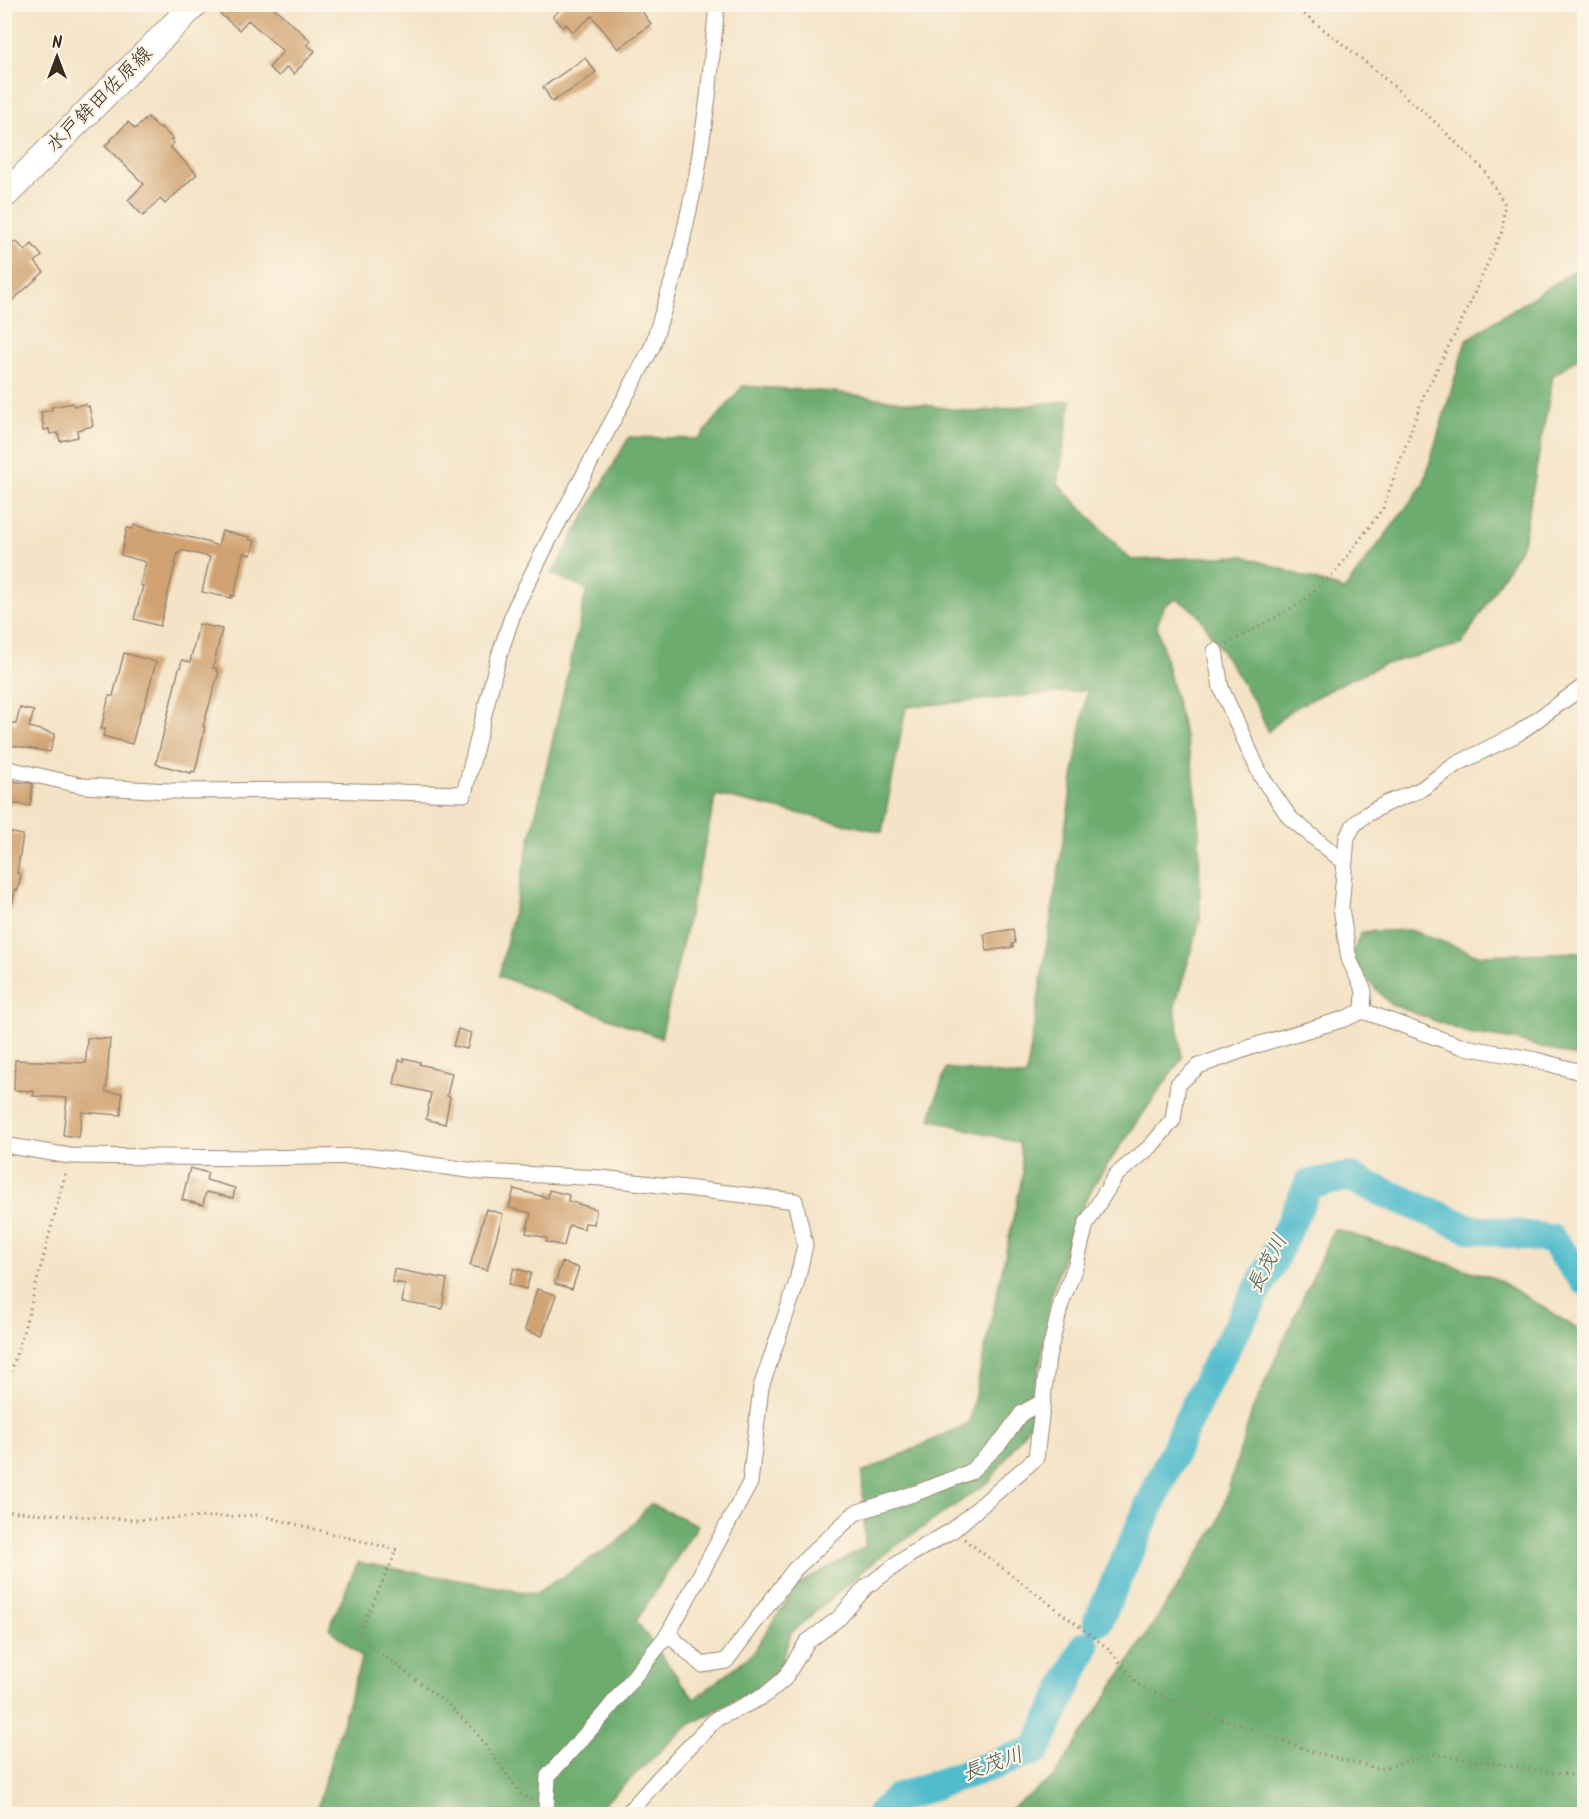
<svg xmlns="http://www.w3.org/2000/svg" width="1589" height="1819" viewBox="0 0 1589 1819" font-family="Kalam,'Klee One',sans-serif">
	<rect width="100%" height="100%" fill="#fcf5e5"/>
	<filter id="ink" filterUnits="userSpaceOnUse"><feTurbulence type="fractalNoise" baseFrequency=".0167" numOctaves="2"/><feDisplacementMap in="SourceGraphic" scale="12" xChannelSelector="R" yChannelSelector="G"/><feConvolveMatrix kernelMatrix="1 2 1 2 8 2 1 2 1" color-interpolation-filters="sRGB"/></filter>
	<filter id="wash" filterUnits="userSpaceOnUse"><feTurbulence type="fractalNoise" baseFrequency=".008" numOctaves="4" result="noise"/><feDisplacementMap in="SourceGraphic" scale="24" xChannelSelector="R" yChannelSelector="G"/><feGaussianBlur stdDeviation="1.35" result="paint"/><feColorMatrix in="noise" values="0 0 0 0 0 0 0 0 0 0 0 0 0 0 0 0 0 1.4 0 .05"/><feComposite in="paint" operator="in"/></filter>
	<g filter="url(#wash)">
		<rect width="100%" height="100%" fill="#f4e3c6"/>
		<!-- forest -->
		<path fill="#6cac6e" stroke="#546b46" stroke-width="1.5" d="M1584,265V354L1553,376L1523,543L1462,644L1382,665L1344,682L1288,712L1268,732L1257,706L1198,614L1177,599L1165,605L1157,625L1192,764L1199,819L1200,921L1175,1006L1182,1058L1098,1178L1075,1220L1051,1296L1031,1422L990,1481L876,1560L791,1633L776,1678L687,1726L593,1814H315L362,1657L329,1628L358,1562L535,1594L617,1543L650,1504L698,1525L636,1621L694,1699L752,1654L797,1585L865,1547L862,1473L969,1423L1023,1173L1019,1143L930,1119L946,1068L1026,1077L1087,690L906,707L882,832L716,795L661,1038L499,976L587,589L552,574L629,437L699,439L743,386L834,392L974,412L1071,400L1058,484L1131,560L1244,556L1344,590L1423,485L1466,341L1507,313Z
			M1410,930L1478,955L1584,952V1059L1515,1040L1468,1033L1390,1004L1350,961L1361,932Z
			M1334,1229L1497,1279L1584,1333V1814H1004L1055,1776L1218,1524L1252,1411Z"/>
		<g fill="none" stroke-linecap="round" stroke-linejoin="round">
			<!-- river -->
			<path stroke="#51bccd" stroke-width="30" d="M1098,1621L1183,1431L1211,1374L1266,1275L1309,1184L1348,1177L1468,1228L1551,1239L1584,1280
				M881,1814L897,1798L1036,1750L1085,1646"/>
		</g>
		<g id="blocks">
			<!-- building -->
			<path fill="#d0a271" d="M225,4H270L311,41L307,45L315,51L294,74L287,67L279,76L269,68L283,51L248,20L239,30L218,12Z
				M566,4H637L651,24L618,49L592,16L573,32L566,24L563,27L553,16Z
				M585,58L596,72L581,84L552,102L543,87Z
				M148,117L160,129L161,127L173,139L171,140L174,143L170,147L197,174L165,204L160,199L143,216L128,200L144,184L105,146L128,122L135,129Z
				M16,241L25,251L32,244L42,256L35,262L44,272L4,308V251Z
				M73,403L74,406L86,404L87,407L89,406L93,426L77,430L78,437L60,441L58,433L50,434L49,429L44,430L41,412L52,410L51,407Z
				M134,525L160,532V531L197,539L218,546L222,531L250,537L249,539L255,541L251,555L243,553L234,596L231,595V598L202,592L210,557L181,550L180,553H178L160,626L134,619L143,586L140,585L146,562L121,555L127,528L133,529Z
				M199,624L222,629L213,668H217L216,671L219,672L203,726L205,727L195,772L192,771L191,773L156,764L179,668H180L182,660L190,662Z
				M124,653L156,662L143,711H141L132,744L103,736L105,729H101L109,696H113Z
				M20,708L34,711L29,727L55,734L50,752L4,744V732L7,722L16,724Z
				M4,780L33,784L30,806L4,802Z
				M8,832L23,835L17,873L21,874L18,890L15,889L12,907L4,906V834H7Z
				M1013,929L1015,943L1012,944L1013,947L987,951L984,934Z
				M458,1029L471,1033L467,1049L453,1046Z
				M87,1038L110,1039L106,1092L122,1093L121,1115L82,1112L79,1137L63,1135L67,1098L33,1096L34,1091L14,1090L15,1060L86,1063Z
				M404,1058L420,1062L419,1064L431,1067V1068L452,1073L447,1096L450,1097L445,1124L426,1119L431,1093L394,1084L399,1060L404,1061Z
				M190,1168L208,1173L206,1180L235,1188L233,1198L206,1192L203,1205L182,1200Z
				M514,1189L548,1198L549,1190L569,1195L568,1201L596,1209L594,1224L585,1223L584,1229L569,1225L564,1246L546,1242L547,1238L526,1233L531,1213L509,1208Z
				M486,1209L503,1214L487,1270L470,1266Z
				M562,1262L579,1268L572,1289L555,1284Z
				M514,1268L531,1273L526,1289L509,1284Z
				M394,1269L447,1279L442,1309L402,1302L405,1284L392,1282Z
				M537,1289L556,1295L542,1336L525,1330Z"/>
		</g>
	</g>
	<g filter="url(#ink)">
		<use href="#blocks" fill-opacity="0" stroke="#988672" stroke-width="1.5"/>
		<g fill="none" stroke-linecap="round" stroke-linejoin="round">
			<!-- minor casing -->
			<g stroke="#988672" stroke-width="17">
				<path id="minor" d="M1215,651L1221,688L1261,776L1290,818L1344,862
					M4,768L84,786L168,791L322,790L464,794L498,659L515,608L549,540L652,347L676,269L697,174L708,97L717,4
					M1363,1011L1364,991L1349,959L1341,908L1347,837L1354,825L1364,816L1385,804L1420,790L1455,765L1517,734L1584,686
					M4,1145L70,1156L252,1158L367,1156L482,1172L601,1178L795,1201L805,1245L796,1285L761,1387L750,1483L668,1634L605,1713L548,1776L546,1811L551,1814
					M668,1634L702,1665L726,1661L794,1570L855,1513L916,1493L970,1472L999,1444L1022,1413L1042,1402
					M627,1814L659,1778L716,1719L764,1696L784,1679L807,1642L839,1618L866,1587L911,1554L953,1530L1036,1458L1048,1357L1061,1304L1076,1264L1086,1224L1116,1175L1150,1147L1173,1120L1178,1084L1199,1066L1257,1045L1344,1019L1363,1011L1460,1046L1536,1060L1584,1073"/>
			</g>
			<!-- primary casing -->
			<g stroke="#988672" stroke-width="28">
				<path id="primary" d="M4,196L195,4"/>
			</g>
			<!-- path -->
			<path stroke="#988672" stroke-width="3" stroke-dasharray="1.5 4.5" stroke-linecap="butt" d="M1227,644L1301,603L1338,569L1383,508L1424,395L1465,314L1503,229L1504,203L1484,170L1434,121L1363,60L1291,4
				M4,1395L29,1312L66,1171
				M4,1511L138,1520L259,1515L397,1550L358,1636L448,1704L475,1731L521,1794L532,1801
				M964,1539L1109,1649L1138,1684L1170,1700L1313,1752L1380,1769L1433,1754L1570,1775L1584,1765"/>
			<!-- minor -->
			<use href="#minor" stroke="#fff" stroke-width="15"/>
			<!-- primary -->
			<use href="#primary" stroke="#fff" stroke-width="26"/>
		</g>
	</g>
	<g text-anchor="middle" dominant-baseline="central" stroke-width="4.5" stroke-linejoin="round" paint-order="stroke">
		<!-- street labels -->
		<g font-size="20" fill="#3b2a1e" stroke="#fcf5e5">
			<text transform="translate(100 100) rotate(-45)">水戸鉾田佐原線</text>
		</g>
		<!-- water labels -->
		<g font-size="21" font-style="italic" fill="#435d5b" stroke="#fcf5e5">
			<text transform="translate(1268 1264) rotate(-63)">長茂川</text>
			<text transform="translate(993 1765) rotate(-19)">長茂川</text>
		</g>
	</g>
	<!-- margin -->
	<rect width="1589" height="1819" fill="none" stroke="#fcf5e5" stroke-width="24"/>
	<!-- north arrow -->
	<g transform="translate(57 57)" stroke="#fcf5e5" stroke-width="4.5" paint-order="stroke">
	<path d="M0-4.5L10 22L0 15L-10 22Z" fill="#3b2a1e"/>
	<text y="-9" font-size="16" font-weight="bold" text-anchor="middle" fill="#3b2a1e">N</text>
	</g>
</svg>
